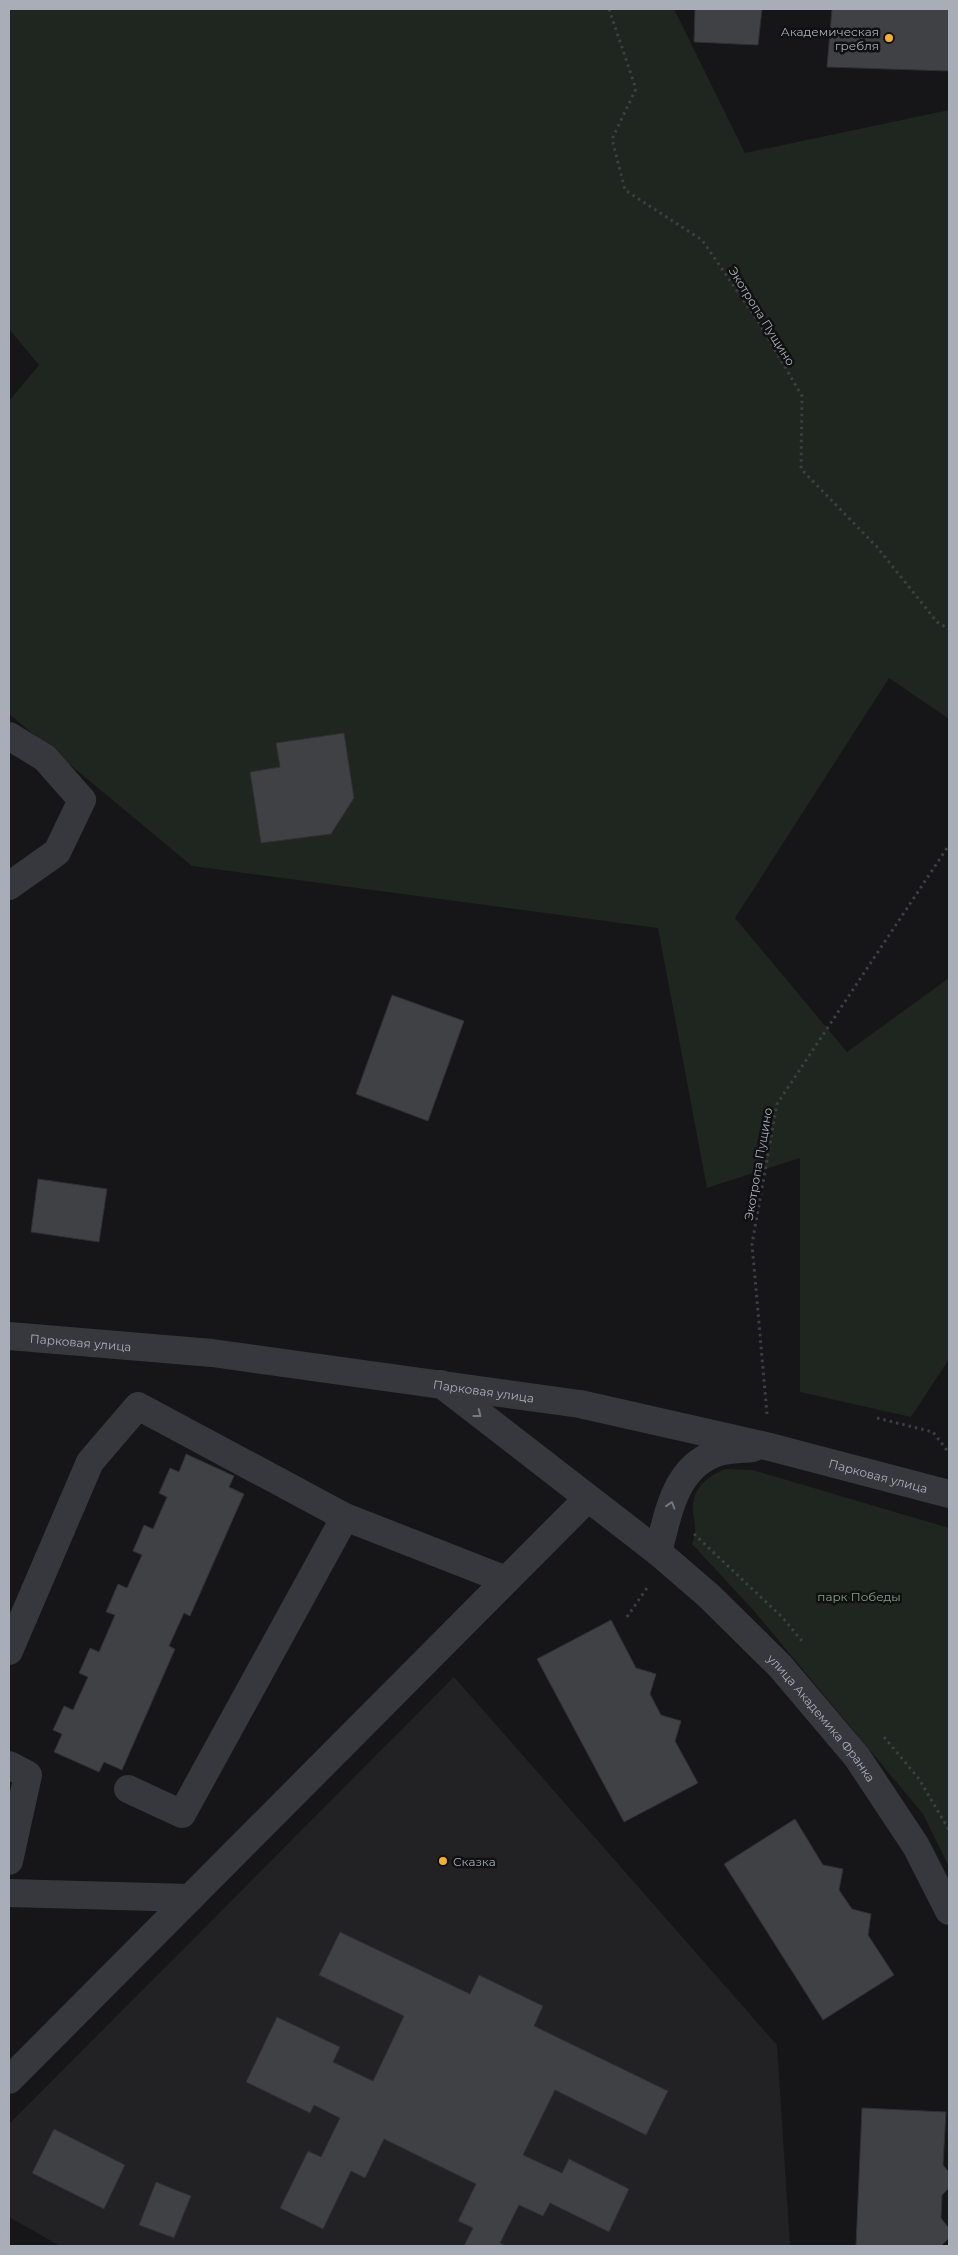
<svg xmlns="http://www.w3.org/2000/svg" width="958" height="2255" viewBox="0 0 958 2255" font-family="Montserrat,sans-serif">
	<rect width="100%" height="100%" fill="#161618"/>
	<!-- built -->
	<path fill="#222225" d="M454,1677L777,2045L790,2246H60L9,2217V2124Z"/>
	<!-- green -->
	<path fill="#1e261f" d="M9,9H674L745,153L949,110V719L889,678L735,918L847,1052L949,978V1359L911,1417L800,1392V1158L707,1188L658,928L192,866L9,714V401L39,365L9,329Z
		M725,1469L753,1470L949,1528V1867L923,1814L755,1612L692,1544C697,1532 695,1525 693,1513C691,1490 706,1477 725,1469Z"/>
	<!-- building -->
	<path fill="#404145" stroke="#303034" d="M695,9H762L758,45L694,42Z
		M832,9H949V71L827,67Z
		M344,733L354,798L331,834L261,843L250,772L280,767L276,743Z
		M392,995L464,1021L428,1121L356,1094Z
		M38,1179L107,1189L99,1242L31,1232Z
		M186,1454L234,1476L229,1487L244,1494L190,1616L184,1613L169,1646L175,1649L122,1770L104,1762L99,1772L54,1752L62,1734L53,1730L64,1706L73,1710L88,1677L79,1673L90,1648L99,1652L115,1615L106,1612L118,1584L127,1588L142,1555L133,1551L144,1525L153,1529L167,1497L159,1493L170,1468L179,1472Z
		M611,1620L636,1668L656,1674L650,1694L661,1715L681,1721L675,1741L698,1783L624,1822L537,1659Z
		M795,1819L823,1865L843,1869L839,1890L852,1909L871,1914L868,1935L894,1975L823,2020L724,1864Z
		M340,1932L470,1994L479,1975L543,2006L534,2026L668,2091L646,2135L555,2090L523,2155L562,2173L569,2159L629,2189L609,2232L550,2203L543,2216L519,2205L500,2243L506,2246H464L473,2228L458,2221L476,2184L384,2139L365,2178L351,2171L323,2229L280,2208L308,2151L321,2157L340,2118L314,2105L310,2113L246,2082L277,2017L340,2047L333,2062L373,2081L404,2016L319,1975Z
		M862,2108L946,2112L943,2165L949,2172V2188L942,2195L941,2218L949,2228V2238L941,2246H856Z
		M54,2129L125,2165L104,2209L32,2173Z
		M156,2182L191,2196L174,2238L139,2225Z"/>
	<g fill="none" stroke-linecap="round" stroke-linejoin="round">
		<!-- path -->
		<path stroke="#3d3f44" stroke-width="3" stroke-dasharray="2.5 4" stroke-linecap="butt" d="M609,9L636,89L612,139L625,190L702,240L758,321L802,396L801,469L877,547L937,622L949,629
			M767,1414L752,1244L777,1104L949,845
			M877,1418L933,1432L949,1453
			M694,1534L782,1617L802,1641
			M627,1617L649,1585
			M884,1737L919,1779L949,1830"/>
		<!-- minor -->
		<g stroke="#37383d" stroke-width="28">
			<path d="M9,736L45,758L82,800L57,852L9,886"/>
			<path id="s1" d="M9,1336L212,1353L580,1404L770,1447L949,1494"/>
			<path id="s2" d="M441,1384L658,1552L709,1596L780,1666L857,1757L916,1846L949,1911"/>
			<path d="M345,1517L506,1580"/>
			<path d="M658,1552C669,1512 675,1463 723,1451C732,1449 743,1449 753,1448"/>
			<path d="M9,1651L90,1462L138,1406L345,1517L182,1814L128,1789"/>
			<path d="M9,1765L28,1775L9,1861"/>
			<path d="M9,1893L190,1898"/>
			<path d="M9,2080L587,1499"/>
		</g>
	</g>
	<!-- one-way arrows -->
	<defs><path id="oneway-chevron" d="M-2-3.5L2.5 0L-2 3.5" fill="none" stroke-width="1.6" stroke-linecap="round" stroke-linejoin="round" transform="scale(1.25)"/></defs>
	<g stroke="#757881">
		<use href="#oneway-chevron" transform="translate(478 1414) rotate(38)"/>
		<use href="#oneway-chevron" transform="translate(671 1505) rotate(-73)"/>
	</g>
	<!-- markers -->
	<g fill="#f2b134" stroke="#111113" stroke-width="2">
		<circle cx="889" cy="38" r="5"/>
		<circle cx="443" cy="1861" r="5"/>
	</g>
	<g text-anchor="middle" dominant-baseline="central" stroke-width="5" stroke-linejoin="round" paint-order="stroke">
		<!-- poi labels -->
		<g font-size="12" fill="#a8adb8" stroke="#111113" text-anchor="end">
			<text x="879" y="31">Академическая<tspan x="879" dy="14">гребля</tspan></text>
			<text x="453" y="1861" text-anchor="start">Сказка</text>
		</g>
		<!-- street labels -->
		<g font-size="12" fill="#a8adb8" stroke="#111113">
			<text transform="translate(762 316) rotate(58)">Экотропа Пущино</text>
			<text transform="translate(758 1164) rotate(-80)">Экотропа Пущино</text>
			<text stroke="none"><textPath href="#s1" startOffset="72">Парковая улица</textPath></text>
			<text stroke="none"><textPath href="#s1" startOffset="478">Парковая улица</textPath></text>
			<text stroke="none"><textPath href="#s1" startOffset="882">Парковая улица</textPath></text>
			<text stroke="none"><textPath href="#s2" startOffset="508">улица Академика Франка</textPath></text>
		</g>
		<!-- park labels -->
		<g font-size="12" fill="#7fa381" stroke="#111113">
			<text x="859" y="1596">парк Победы</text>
		</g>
	</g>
	<!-- border -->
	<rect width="958" height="2255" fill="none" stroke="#a8adb8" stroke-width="20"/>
</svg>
